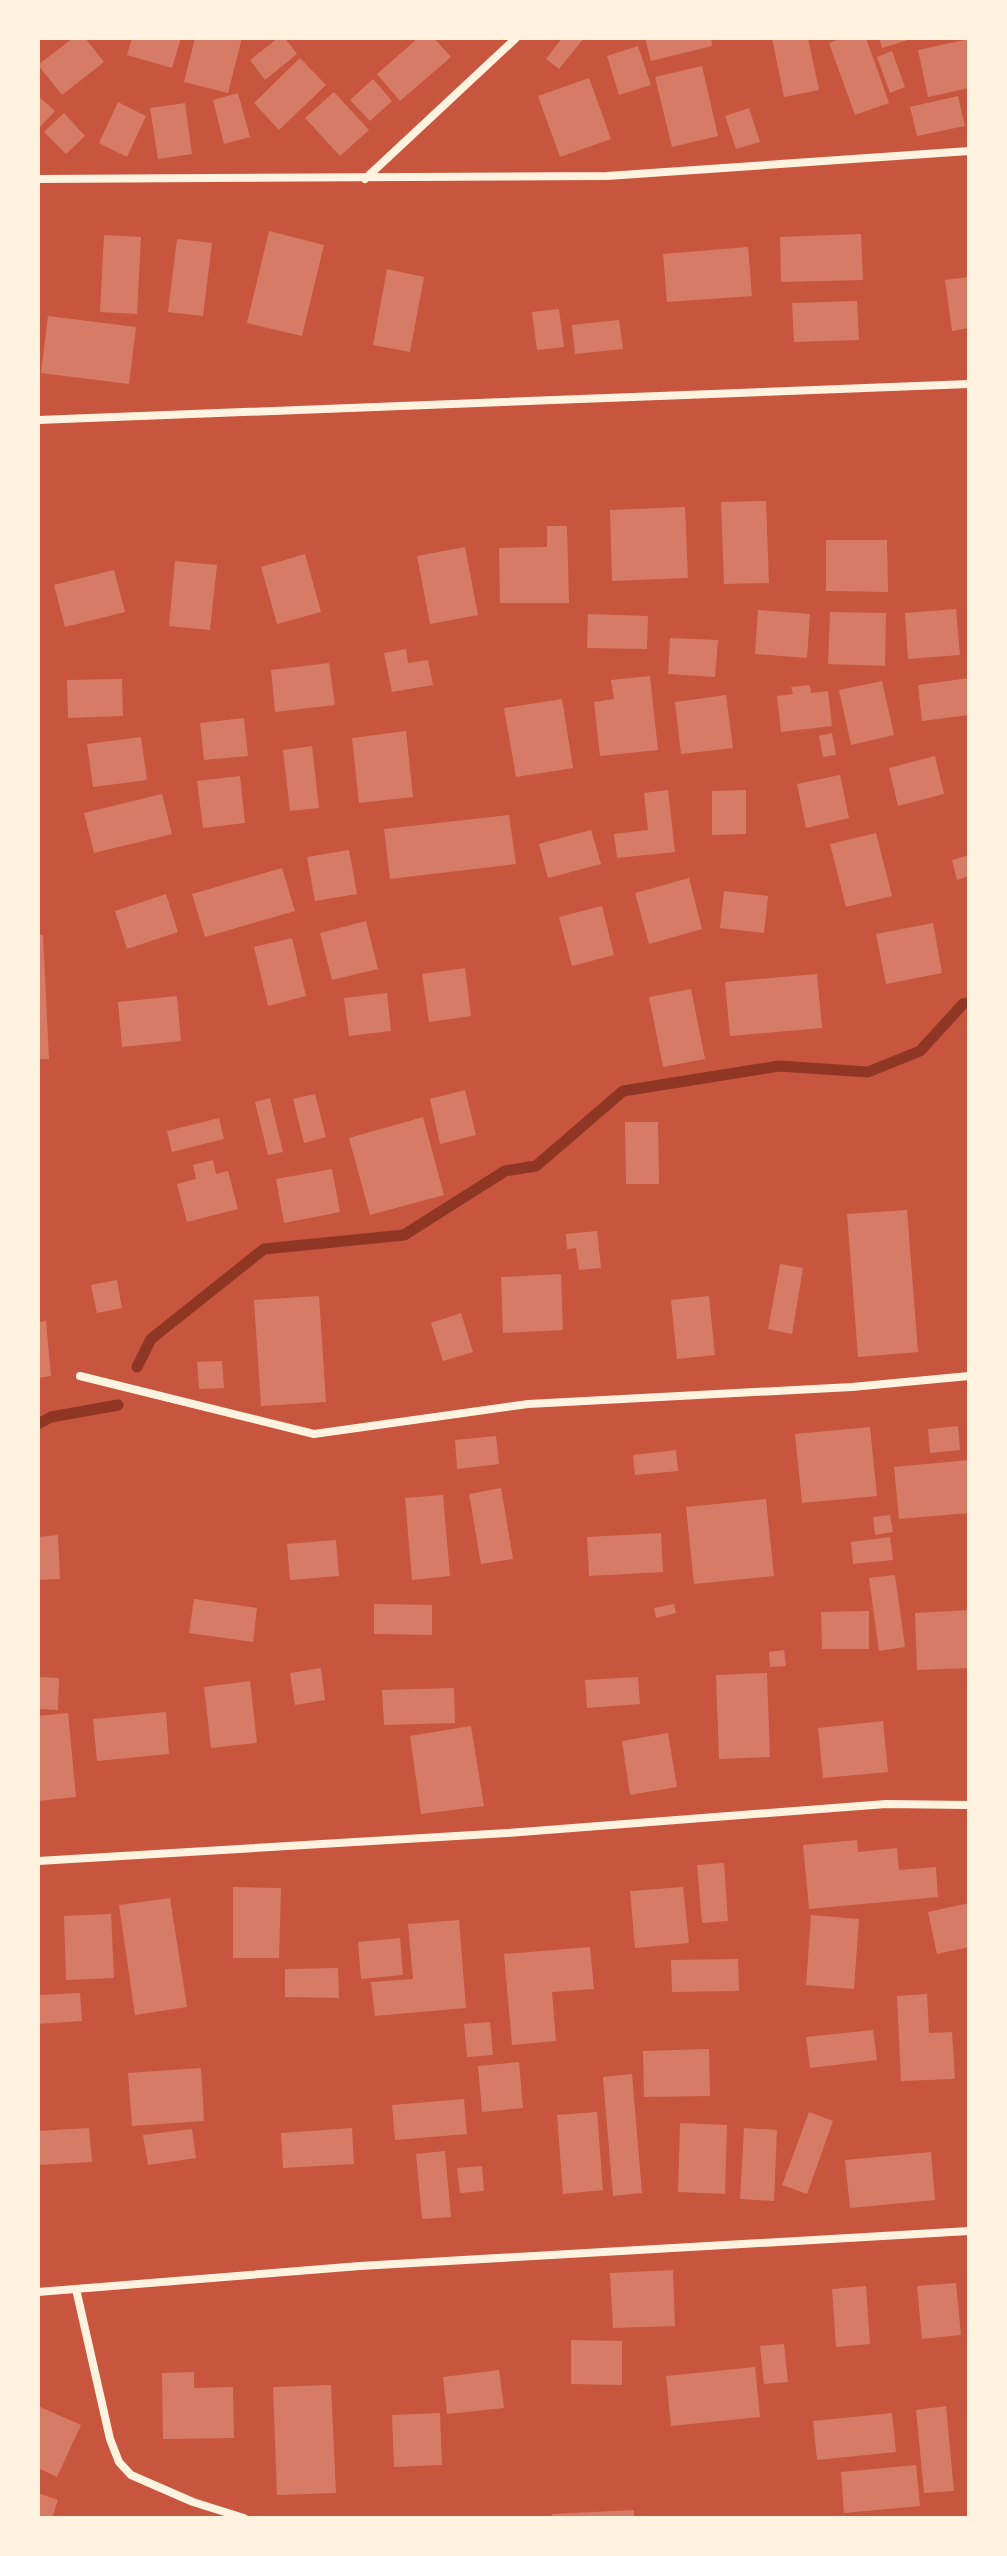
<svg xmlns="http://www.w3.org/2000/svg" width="1007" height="2556" viewBox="0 0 1007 2556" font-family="'Nunito Sans',sans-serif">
	<rect width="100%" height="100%" fill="#c8553d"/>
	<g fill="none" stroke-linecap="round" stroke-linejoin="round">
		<!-- stream -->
		<path stroke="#8f3625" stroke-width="11" d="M137,1367L151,1339L264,1249L404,1235L505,1171L536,1166L623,1091L779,1066L868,1072L920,1051L963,1004L969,1003
			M38,1424L51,1417L118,1405"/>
	</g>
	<!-- building -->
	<path fill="#d67c66" d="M73,38H85L104,62L62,95L38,65Z
		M132,38H181L172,68L127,55Z
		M195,38H242L228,93L184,82Z
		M278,38H285L297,54L265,80L250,60Z
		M418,38H434L451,57L400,101L377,74Z
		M562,38H584L559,69L546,59Z
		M645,38H711L712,46L651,61Z
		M772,38H808L819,90L784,97Z
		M842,38H866L889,103L855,115L829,43Z
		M879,38H911V39L882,48Z
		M969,39V88L928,97L918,50Z
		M638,46L651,85L619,95L607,56Z
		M892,51L905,87L890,93L877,57Z
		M300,58L326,85L279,130L254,103Z
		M702,66L718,136L672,147L655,77Z
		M589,78L611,139L560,157L538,96Z
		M373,79L392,101L370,121L350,100Z
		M334,92L369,130L340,156L305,118Z
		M238,93L250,137L224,144L213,100Z
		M38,96L55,111L38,129Z
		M958,96L965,126L917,136L910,107Z
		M118,102L146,116L127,157L99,143Z
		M185,103L192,154L158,159L150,108Z
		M749,108L760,142L736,149L725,116Z
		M64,113L85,136L66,154L44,132Z
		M269,231L324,245L302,336L247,323Z
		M861,234L863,280L781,282L780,237Z
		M104,235L141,237L137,314L100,312Z
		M177,239L212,243L203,316L168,312Z
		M748,247L752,296L667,302L663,254Z
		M387,269L424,277L410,352L373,345Z
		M969,277V328L952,331L945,280Z
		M857,301L859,340L794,342L792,303Z
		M559,309L564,347L537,350L532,312Z
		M48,316L136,327L129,384L41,373Z
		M619,320L623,349L575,354L572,325Z
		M766,501L769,583L724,584L721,502Z
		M685,507L688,578L612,581L610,510Z
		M547,526H567L569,603H500L499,548L547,547Z
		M826,540H887L888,592L826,591Z
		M465,547L478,615L430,624L417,556Z
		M305,554L321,612L277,624L261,567Z
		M175,561L217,565L210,630L169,626Z
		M114,570L125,612L65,627L54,585Z
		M956,609L960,655L908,659L905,613Z
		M758,610L810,614L807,658L755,654Z
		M830,612L886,613L885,666L828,664Z
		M588,614L648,616L647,649L587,648Z
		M670,638L718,640L715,677L668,674Z
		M406,649L408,663L428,660L433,685L392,692L384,653Z
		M329,663L335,705L275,712L271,670Z
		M650,676L658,750L600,756L594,702L614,699L611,680Z
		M969,678V715L922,721L918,685Z
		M122,679L123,716L68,718L67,680Z
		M882,681L894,735L851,745L839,690Z
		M810,685L811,693L828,691L832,726L781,732L777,696L793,694L791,687Z
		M726,695L733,748L681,754L675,702Z
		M562,699L573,768L516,777L504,708Z
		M244,718L248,756L204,760L200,723Z
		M406,731L413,797L359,803L352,738Z
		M832,733L836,755L823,757L819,736Z
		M141,737L147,780L93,787L87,744Z
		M312,746L319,808L290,811L283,750Z
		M935,756L944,794L898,806L889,768Z
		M840,775L849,818L806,828L797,784Z
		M240,776L245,823L203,828L197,781Z
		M668,790L675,852L617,858L614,834L648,830L644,793Z
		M746,790V834L712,835V791Z
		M162,794L172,834L94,853L84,813Z
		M509,815L516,864L390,879L384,829Z
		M591,830L601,864L548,878L539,844Z
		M876,833L892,896L846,907L830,844Z
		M349,850L357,894L315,901L307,857Z
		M969,855V876L957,880L952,860Z
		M282,868L295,911L205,937L192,894Z
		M689,878L702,929L649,944L635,893Z
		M724,891L768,896L764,933L720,928Z
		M166,894L178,932L127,949L115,911Z
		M602,906L614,955L572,966L559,917Z
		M366,921L378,969L332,980L320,933Z
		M933,923L942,973L886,984L876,934Z
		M38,935H43L49,1059H38Z
		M292,938L306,996L268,1006L254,947Z
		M465,968L471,1016L429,1022L422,974Z
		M817,974L822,1028L730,1036L725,982Z
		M691,989L705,1059L663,1067L649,997Z
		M387,993L391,1031L349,1036L344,998Z
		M177,996L181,1041L122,1047L118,1002Z
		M465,1090L476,1135L440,1144L430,1099Z
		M315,1094L326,1137L304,1143L293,1099Z
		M270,1098L283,1152L268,1155L255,1102Z
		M423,1117L444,1195L370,1215L349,1138Z
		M219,1118L224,1139L172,1152L167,1131Z
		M625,1122H658L659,1184H626Z
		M213,1160L216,1174L228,1171L238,1209L187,1222L177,1184L196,1179L193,1165Z
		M332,1169L340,1212L284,1223L276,1179Z
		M907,1210L918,1352L858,1357L847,1214Z
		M597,1231L601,1268L579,1270L576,1248L567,1249L566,1234Z
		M780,1264L803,1268L792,1334L768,1329Z
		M561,1274L563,1330L503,1333L501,1277Z
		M117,1280L122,1308L97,1313L91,1285Z
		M319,1296L326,1402L261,1406L254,1300Z
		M709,1296L715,1355L677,1359L671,1300Z
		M461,1313L473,1352L443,1361L431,1323Z
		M46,1321L51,1376L38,1378V1322Z
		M222,1361L224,1388L199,1389L197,1362Z
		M958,1426L960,1450L930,1453L928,1429Z
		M870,1427L877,1496L802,1503L795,1434Z
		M496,1436L499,1464L457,1469L455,1440Z
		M676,1450L678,1471L635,1475L633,1455Z
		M969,1460V1513L899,1519L894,1467Z
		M501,1488L513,1559L481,1564L469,1494Z
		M443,1495L450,1576L412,1580L405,1498Z
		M766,1499L774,1576L694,1584L686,1507Z
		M890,1515L893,1532L875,1535L873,1517Z
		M661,1533L663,1572L589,1576L587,1537Z
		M58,1535L60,1579L38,1580V1537Z
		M890,1537L893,1560L853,1564L851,1542Z
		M336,1540L339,1576L290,1580L287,1544Z
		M895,1575L905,1647L879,1651L869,1578Z
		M194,1599L257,1608L253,1642L189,1633Z
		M374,1604L432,1605V1635L374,1634Z
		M674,1604L676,1613L656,1618L654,1608Z
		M969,1610V1668L917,1670L915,1613Z
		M869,1611V1649H822L821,1612Z
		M784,1650L786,1666L770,1667L769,1652Z
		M321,1668L325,1700L295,1705L290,1673Z
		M767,1673L770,1757L719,1759L716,1675Z
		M38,1677L59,1678L58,1710L38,1709Z
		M638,1677L640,1704L587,1708L585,1680Z
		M250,1681L257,1743L211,1748L204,1687Z
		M454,1688L455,1723L384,1725L382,1690Z
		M166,1712L169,1754L97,1761L93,1719Z
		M68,1713L76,1797L38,1801V1716Z
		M883,1721L888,1772L823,1778L818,1728Z
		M471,1726L484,1806L421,1814L410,1736Z
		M668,1733L677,1787L630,1795L622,1741Z
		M857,1840L858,1852L897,1848L899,1870L936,1867L938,1897L809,1909L803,1845Z
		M724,1863L728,1921L702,1923L697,1865Z
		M233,1887L281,1888L279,1958H233Z
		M683,1887L689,1943L635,1948L630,1891Z
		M170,1898L187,2007L135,2015L119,1905Z
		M969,1903V1947L937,1954L928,1912Z
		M111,1914L114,1978L66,1980L64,1916Z
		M811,1915L859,1919L854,1989L806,1985Z
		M459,1920L466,2008L375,2016L371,1982L413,1979L408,1924Z
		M400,1938L403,1975L361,1979L358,1942Z
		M590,1947L594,1989L552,1992L556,2041L512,2045L504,1954Z
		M738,1959L739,1991L672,1992L671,1960Z
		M338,1968L339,1998L285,1997V1969Z
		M80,1993L82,2021L38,2024V1995Z
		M927,1994L929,2033L952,2032L955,2079L901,2081L897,1996Z
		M490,2022L493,2055L467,2057L464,2024Z
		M873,2030L877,2060L810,2068L806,2037Z
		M709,2049L710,2096L644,2097L643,2051Z
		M519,2062L523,2108L482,2112L478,2066Z
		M201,2068L204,2121L132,2126L128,2073Z
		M632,2074L642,2193L613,2196L603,2077Z
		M464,2099L467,2134L395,2140L392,2105Z
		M597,2112L603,2190L563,2194L557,2115Z
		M809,2112L833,2121L807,2194L782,2185Z
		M680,2123L727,2125L725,2194L678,2192Z
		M89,2128L92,2162L38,2165V2131Z
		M352,2128L354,2164L283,2168L281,2133Z
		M744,2128L777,2130L774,2201L740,2199Z
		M192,2129L196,2158L148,2165L143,2135Z
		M445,2151L451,2217L422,2219L416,2154Z
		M931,2152L935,2200L850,2208L845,2160Z
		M482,2166L484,2191L460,2193L457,2168Z
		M673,2270L675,2326L613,2328L610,2273Z
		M956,2283L961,2335L922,2339L917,2286Z
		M866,2286L870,2344L836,2347L832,2289Z
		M571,2340L622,2341V2385L571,2384Z
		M784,2344L788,2382L764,2384L760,2346Z
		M755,2367L760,2417L671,2426L666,2376Z
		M499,2370L504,2408L447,2414L443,2377Z
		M194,2372V2388L233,2387L234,2438L163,2439L162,2373Z
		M331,2385L336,2493L277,2495L273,2387Z
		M38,2406L81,2425L57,2477L38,2468Z
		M946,2406L954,2491L924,2493L916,2410Z
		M440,2413L442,2465L394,2467L392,2415Z
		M892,2413L896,2452L817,2460L813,2421Z
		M916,2465L920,2506L844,2513L841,2472Z
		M38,2493L58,2500L52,2518H38Z
		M634,2510V2518H552V2514Z"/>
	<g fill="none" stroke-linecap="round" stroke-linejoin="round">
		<!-- minor -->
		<path stroke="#fff3e0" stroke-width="8" d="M38,179L607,176L969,151
			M365,179L516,38
			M38,420L969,384
			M80,1376L314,1434L528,1404L852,1387L969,1376
			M38,1861L507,1833L886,1804L969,1805
			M76,2289L110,2439L119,2462L131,2475L193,2502L244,2518
			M38,2292L360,2266L969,2231"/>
	</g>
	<!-- border -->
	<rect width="1007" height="2556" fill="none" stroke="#fff3e0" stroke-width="80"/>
</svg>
